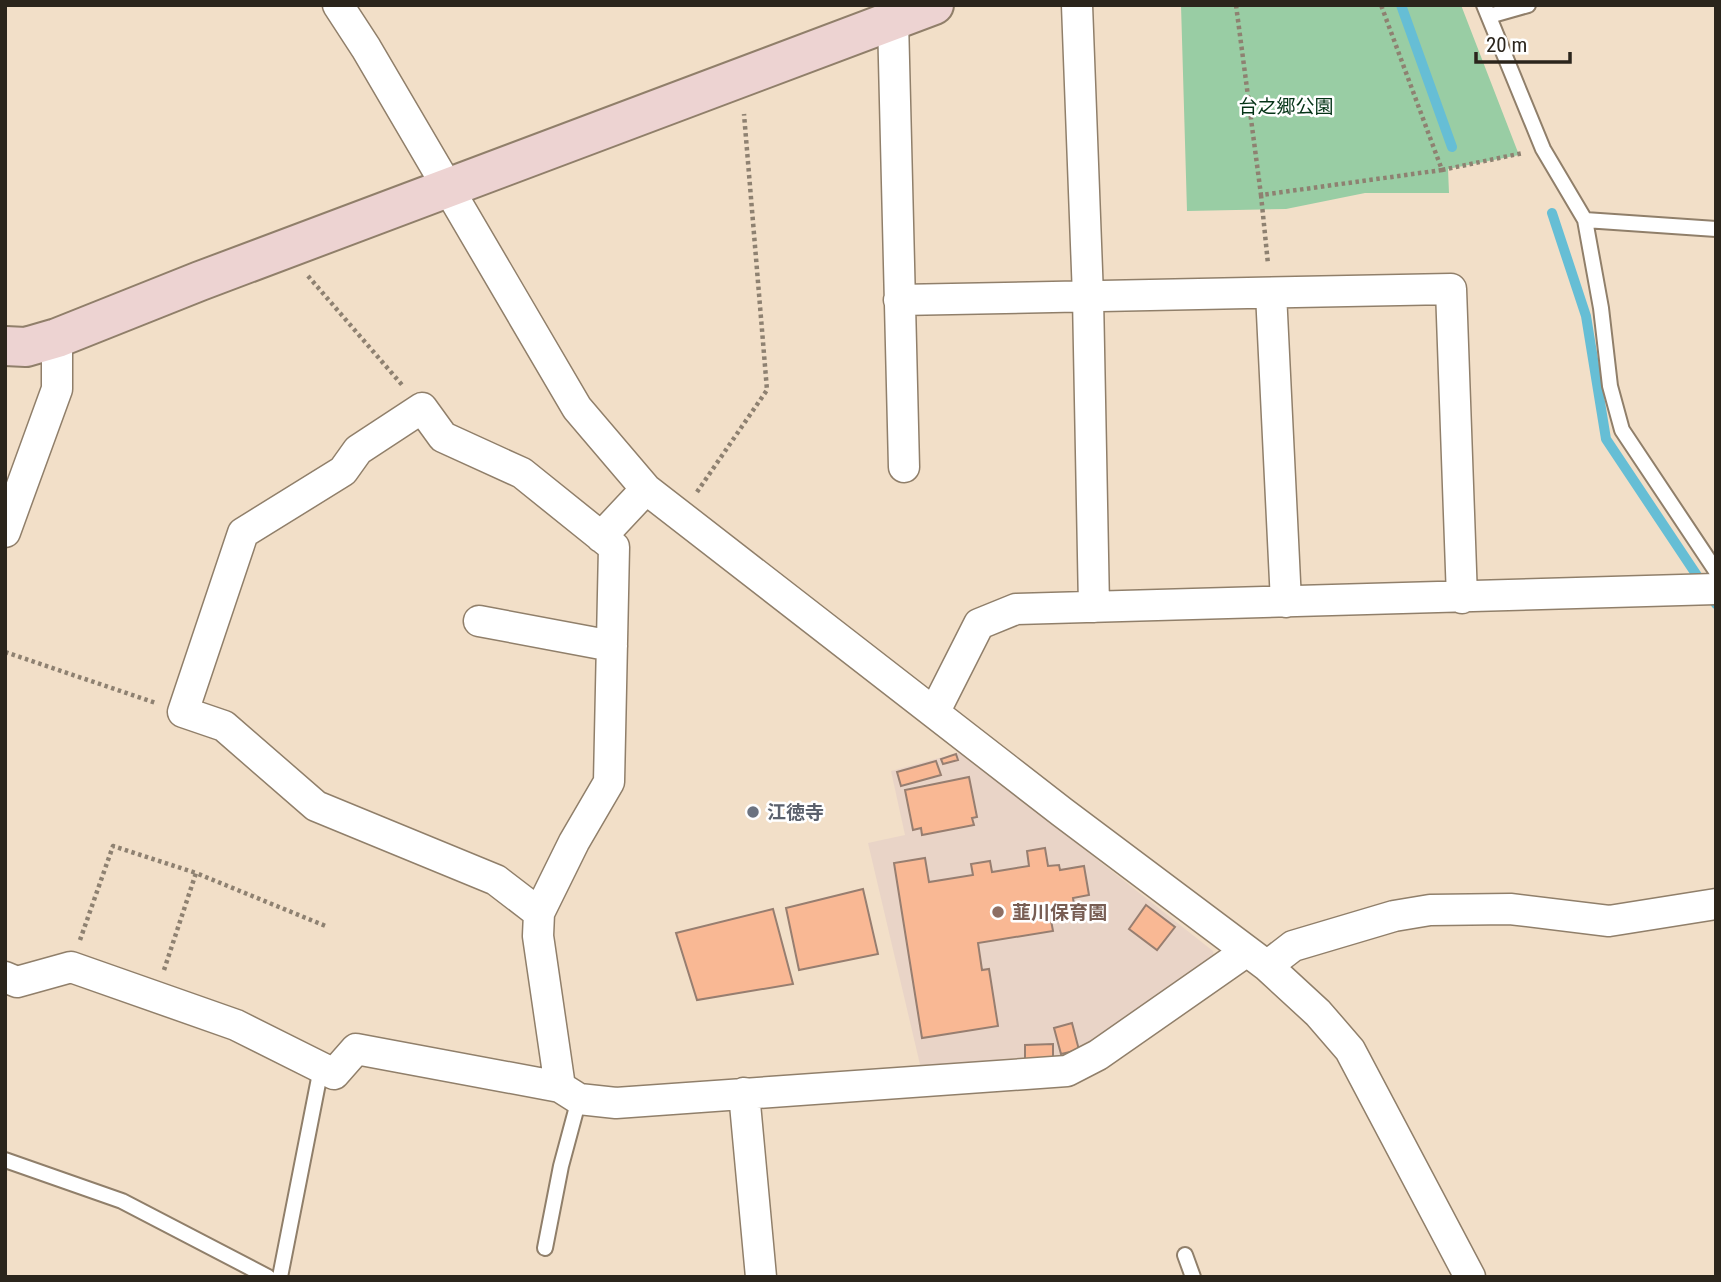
<svg xmlns="http://www.w3.org/2000/svg" width="1721" height="1282" viewBox="0 0 1721 1282" font-family="'Roboto Condensed','Noto Sans JP',sans-serif">
	<rect width="100%" height="100%" fill="#f2dfc8"/>
	<!-- education -->
	<path fill="#e9d4c7" d="M961,752L1213,951L1215,962L1088,1050L1058,1063L922,1073L868,843L905,835L891,771Z"/>
	<!-- green -->
	<path fill="#99cda4" d="M1181,5H1461L1519,155L1448,169L1449,193H1365L1286,209L1187,211Z"/>
	<g fill="none" stroke-linecap="round" stroke-linejoin="round">
		<!-- stream -->
		<path stroke="#66bed5" stroke-width="10" d="M1401,5L1452,147
			M1552,213L1586,316L1606,439L1716,604"/>
	</g>
	<!-- building -->
	<path fill="#f9b894" stroke="#977e70" stroke-width="2" d="M956,754L958,760L943,764L941,759Z
		M936,761L941,775L901,786L897,772Z
		M969,777L977,817L972,818L974,825L922,835L921,828L913,830L905,790Z
		M1045,848L1048,866L1059,865L1060,870L1084,866L1089,895L1073,898L1075,911L1050,915L1053,931L978,943L982,970L989,969L998,1026L922,1038L894,863L925,858L929,882L973,875L971,864L990,861L992,872L1029,866L1027,851Z
		M863,889L878,954L799,970L786,908Z
		M1146,905L1175,927L1157,950L1129,929Z
		M773,909L793,984L697,1000L676,933Z
		M1072,1023L1079,1050L1061,1054L1054,1028Z
		M1053,1044V1060H1025V1045Z"/>
	<g fill="none" stroke-linecap="round" stroke-linejoin="round">
		<!-- lane casing -->
		<g stroke="#907f6a" stroke-width="18">
			<path id="lane" d="M1484,5L1543,149L1585,220L1601,308L1610,386L1622,430L1716,571
				M1489,16L1528,5
				M1585,220L1716,229
				M5,1160L122,1201L268,1277
				M545,1248L561,1166L579,1099
				M1185,1255L1193,1277
				M280,1277L321,1068"/>
		</g>
		<!-- street casing -->
		<g stroke="#907f6a" stroke-width="33">
			<path id="street" d="M338,5L366,48L577,408L646,489L1062,812L1267,966L1318,1013L1350,1050L1470,1277
				M890,5L893,20L904,467
				M1077,5L1088,297L1094,607
				M1271,293L1286,602
				M899,300L1451,289L1462,598
				M5,532L57,389V338
				M601,537L646,489
				M479,621L612,646
				M935,711L979,624L1016,609L1716,589
				M539,913L496,880L316,806L224,726L183,712L243,533L343,471L358,450L422,408L443,437L522,473L614,547L609,782L574,842L539,913L538,936L560,1087L579,1099L616,1103L1067,1071L1098,1055L1247,951
				M1267,966L1293,946L1394,916L1430,910L1510,909L1609,921L1716,904
				M5,977L17,982L71,967L236,1025L334,1074L356,1049L560,1087
				M744,1093L761,1277"/>
		</g>
		<!-- secondary casing -->
		<g stroke="#907f6a" stroke-width="42">
			<path id="secondary" d="M5,346L26,347L57,338L200,281L934,5"/>
		</g>
		<!-- path -->
		<path stroke="#8e8171" stroke-width="4.5" stroke-dasharray="3.5 3.5" stroke-linecap="butt" d="M1236,5L1261,195L1442,170L1381,5
			M1442,170L1523,153
			M1261,195L1268,264
			M308,276L403,386
			M697,492L767,390L744,114
			M5,652L156,703
			M80,940L113,846L196,873
			M164,970L196,873L328,927"/>
		<!-- lane -->
		<use href="#lane" stroke="#fff" stroke-width="14"/>
		<!-- street -->
		<use href="#street" stroke="#fff" stroke-width="30"/>
		<!-- secondary -->
		<use href="#secondary" stroke="#edd3d2" stroke-width="38"/>
	</g>
	<!-- markers -->
	<circle fill="#6b7280" stroke="#fff" stroke-width="2.5" cx="753" cy="812" r="7"/>
	<circle fill="#8d6e63" stroke="#fff" stroke-width="2.5" cx="998" cy="912" r="7"/>
	<g text-anchor="middle" dominant-baseline="central" stroke-width="5" stroke-linejoin="round" paint-order="stroke">
		<!-- park labels -->
		<g font-size="19" fill="#043316" stroke="#fff">
			<text x="1286" y="106">台之郷公園</text>
		</g>
		<!-- worship labels -->
		<g font-size="19" font-weight="bold" fill="#5b616d" stroke="#fff" text-anchor="start">
			<text x="767" y="812">江徳寺</text>
		</g>
		<!-- education labels -->
		<g font-size="19" font-weight="bold" fill="#785e54" stroke="#fff" text-anchor="start">
			<text x="1012" y="912">韮川保育園</text>
		</g>
	</g>
	<!-- border -->
	<rect width="1721" height="1282" fill="none" stroke="#2b251c" stroke-width="14"/>
	<!-- scale -->
	<path d="M1476 52v10h94v-10" fill="none" stroke="#2b251c" stroke-width="3.5"/>
	<text x="1486" y="52" font-size="21" fill="#2b251c" stroke="#ffffff" stroke-width="5" paint-order="stroke">20 m</text>
</svg>
